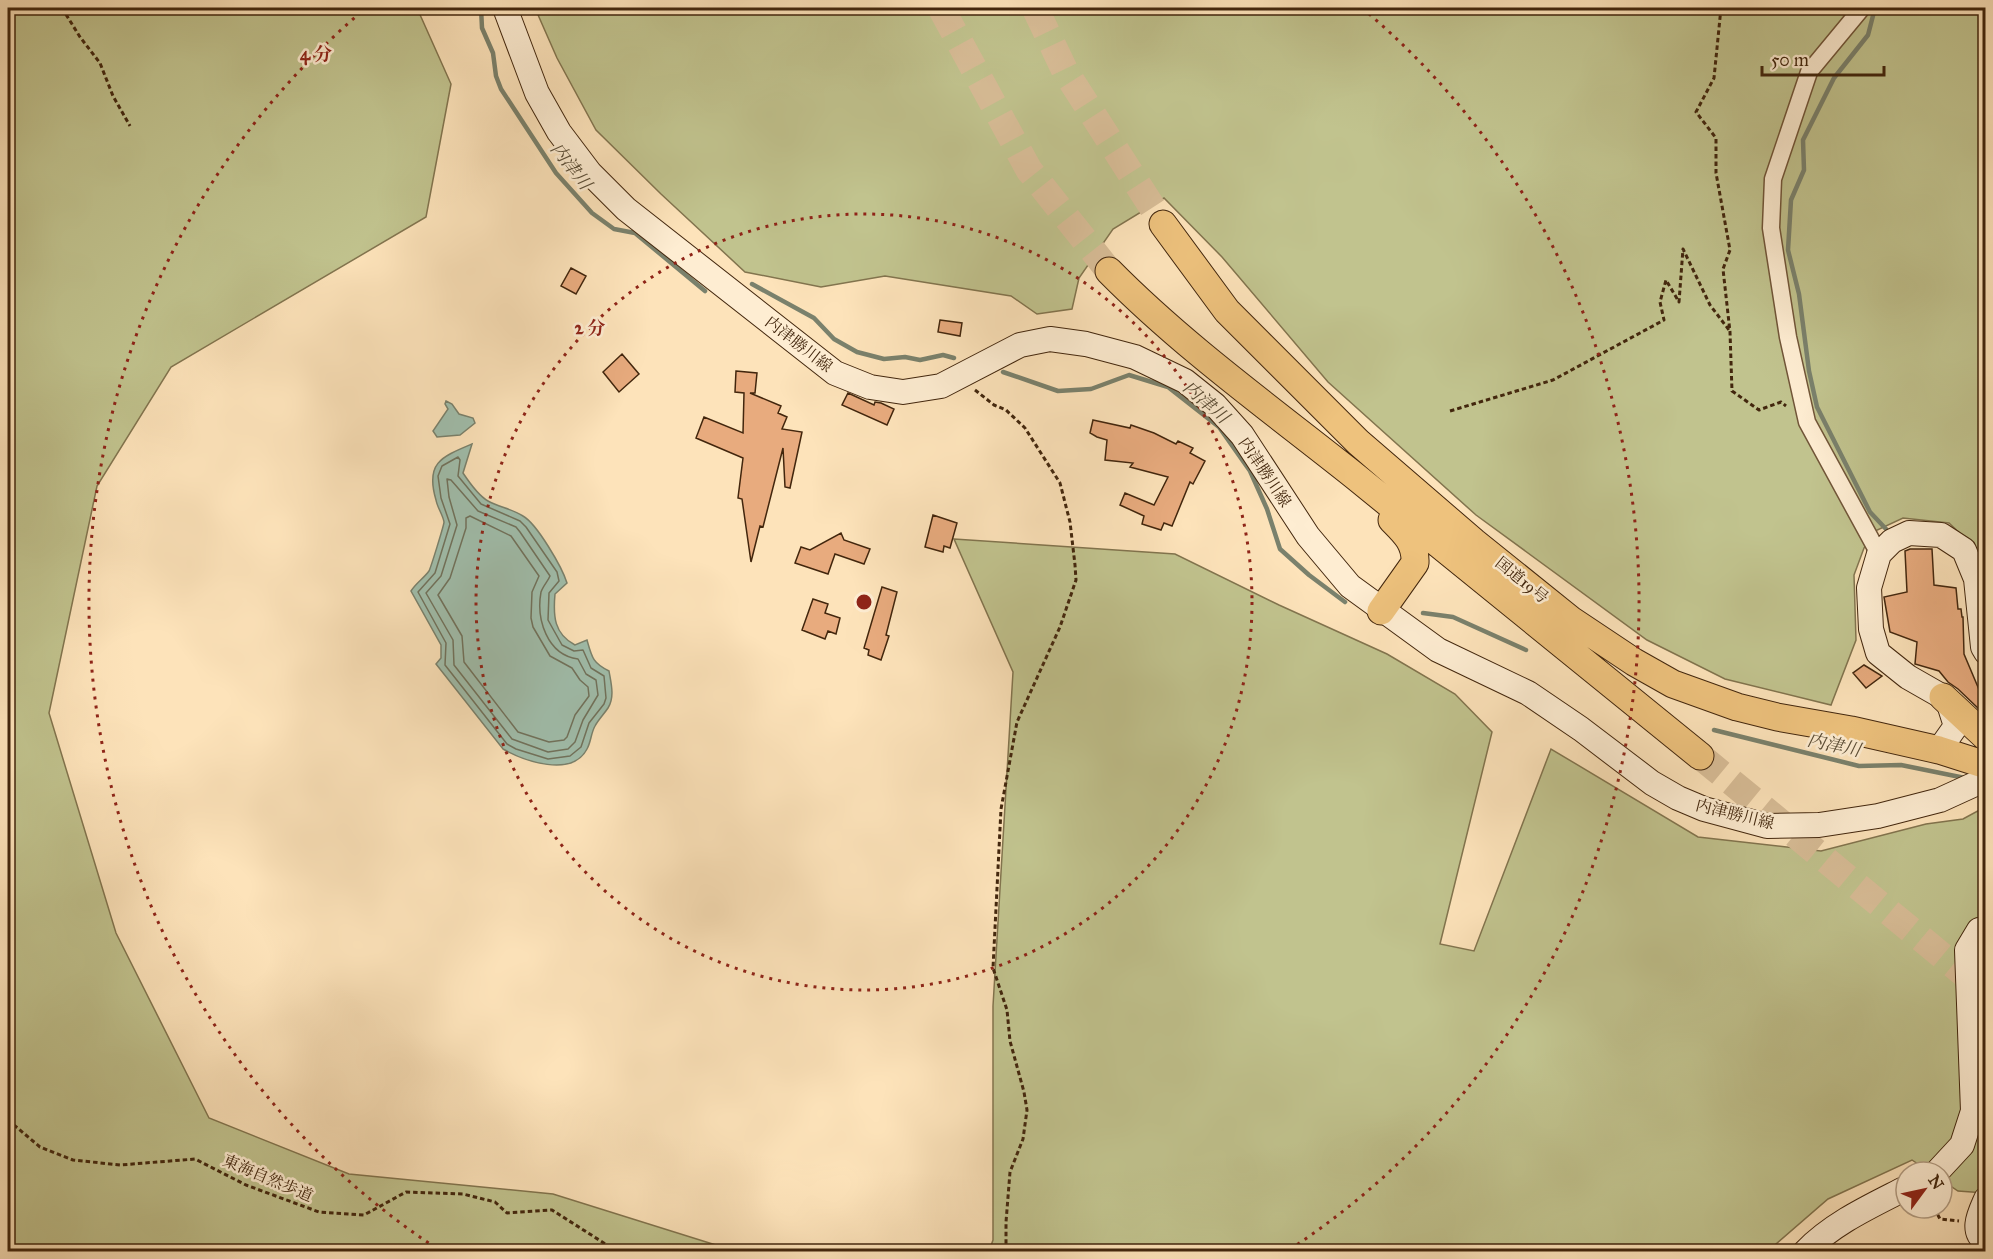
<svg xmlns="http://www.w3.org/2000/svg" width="1993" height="1259" viewBox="0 0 1993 1259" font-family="'IM FELL Great Primer','Noto Serif JP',serif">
	<rect width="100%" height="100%" fill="#fde3ba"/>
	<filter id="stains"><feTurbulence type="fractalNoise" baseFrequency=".00333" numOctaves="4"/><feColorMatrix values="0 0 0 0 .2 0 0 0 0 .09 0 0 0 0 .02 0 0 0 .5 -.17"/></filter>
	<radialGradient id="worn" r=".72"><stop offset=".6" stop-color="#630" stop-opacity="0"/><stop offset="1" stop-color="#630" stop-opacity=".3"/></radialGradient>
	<!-- green -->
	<path fill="#c1c38e" stroke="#82744e" stroke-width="1.5" d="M8,8H417L451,84L426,217L171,367L97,486L49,713L116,933L209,1118L349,1174L553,1194L735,1251H8Z
		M535,8H1985V568L1969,542L1949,523L1903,518L1875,531L1864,548L1854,575L1856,640L1831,705L1725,679L1647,640L1476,515L1328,382L1222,257L1164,198L1113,229L1079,278L1072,309L1037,314L1011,296L885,276L821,287L745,272L661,194L596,130L557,58Z
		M954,539L1175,554L1279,605L1387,654L1455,694L1492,732L1440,944L1474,951L1551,749L1698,837L1821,851L1926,824L1963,819L1985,807V1193L1958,1191L1912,1160L1828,1199L1768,1251H989L993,1240V1006L1013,672Z"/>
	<!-- water -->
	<path fill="#a0beac" stroke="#7a816c" stroke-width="1.5" d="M446,401L452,404L459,414L473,418L475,423L460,435L437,437L433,431L448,409L445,404Z
		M472,444L463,473C469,482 479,496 488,501C499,507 512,509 523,516C537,524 562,567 567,583L555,594C553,616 554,634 575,645L587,640C592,658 593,663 609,671C611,683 615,697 608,708C604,714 598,720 595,726C591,733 591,742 587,749C572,778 524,761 503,749L436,664L441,658V645L411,591C416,583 424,578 429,571C431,567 444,525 444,522C443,515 437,507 436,500C425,463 441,457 472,444Z"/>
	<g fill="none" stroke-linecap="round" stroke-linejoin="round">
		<!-- shore -->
		<path stroke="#71725c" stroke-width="1.5" d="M458,457L460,460L458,476L481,504L520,521L526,527L557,572L559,581L549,593L548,620L562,645L574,651L583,650L591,668L604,676L606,698L604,704L589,723L581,747L570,756L548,759L516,749L507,744L445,665L446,643L418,592L435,573L450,524L441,498L438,476L442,466Z
			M447,479L451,480L478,511L516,527L520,532L550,576C548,581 543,586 541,592C536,619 547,655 578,659L586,674L596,680L598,695L583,720L575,742L568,749L548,752L512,739L454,665L453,640L426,593L441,576L457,525L449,497Z
			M470,516L511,536L539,576L532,592L531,618L533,627L550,656L572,668L580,680L588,687L589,696L575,715L567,737L564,740L549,742L518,732L464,662L462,636L438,595L450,578L466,528V518Z"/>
		<!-- stream -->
		<path stroke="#7a816c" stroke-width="4.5" d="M481,8L482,28L493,53L496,76L501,89L556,173L592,213L614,229L635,233L705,291
			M1875,8L1868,35L1834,78L1803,140L1804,170L1791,200L1788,250L1799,294L1809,371L1817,407L1870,512L1886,529
			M752,284L814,318L834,339L857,352L884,359L905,357L920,360L943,355L954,358
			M1003,372L1058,391L1091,389L1129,375L1168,387L1219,427L1250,471L1267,509L1280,549L1309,575L1345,602
			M1981,548L1986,541
			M1423,613L1453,617L1526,650
			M1714,730L1859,766L1901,765L1965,778"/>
	</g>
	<!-- building -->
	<path fill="#e8ab7e" stroke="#42260d" stroke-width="1.5" d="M571,268L586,276L576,294L561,286Z
		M940,320L962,323L960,336L938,332Z
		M622,354L639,374L619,392L603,372Z
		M736,371L757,373L755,393H750L781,406L778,413L787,417L782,429L802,432L790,488L785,487L783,448L763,527L760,526L751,562L742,499L738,498L743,458L696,438L704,417L743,433L744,393L735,392Z
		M848,393L874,405L875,402L881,403L894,409L887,425L842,405Z
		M1093,420L1130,428L1131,425L1154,433L1176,444L1178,441L1193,448L1190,453L1205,461L1193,484L1190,482L1172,526L1164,523L1161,530L1142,524L1144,516L1120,505L1125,493L1154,505L1168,477L1130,467L1133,463L1105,460L1107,440L1097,437L1090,433Z
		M933,515L957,523L950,548L944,546L943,552L925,547Z
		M841,533L844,540L870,549L864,564L835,554L828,574L795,563L801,547L810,550Z
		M1910,549H1932L1934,585L1956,588L1958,609H1961L1962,617H1963L1964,654L1986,706L1981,711L1958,689L1948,682L1939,671L1915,664L1917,642L1890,632L1884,597L1907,592L1905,551Z
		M882,587L897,592L886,635L889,636L881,660L868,655L869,650L864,648Z
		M813,599L828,604L825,613L840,618L836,634L828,631L825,639L802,630Z
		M1864,665L1882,676L1866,688L1853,673Z"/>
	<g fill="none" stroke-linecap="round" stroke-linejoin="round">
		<!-- trunk-tunnel -->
		<path stroke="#d8bd97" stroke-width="27" stroke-dasharray="27 14" stroke-linecap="butt" d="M941,8L1029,170L1109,271
			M1035,8L1065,71L1163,224
			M1700,756L1986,992"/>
		<!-- minor casing -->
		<g stroke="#715538" stroke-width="19">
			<path id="minor" d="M1862,8L1809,72L1773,179L1771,228L1788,337L1807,422L1879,554"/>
		</g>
		<!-- secondary casing -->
		<g stroke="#42260d" stroke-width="26">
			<path id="secondary" d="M505,8L537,93L559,132L590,173L626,209L835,373L870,387L903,392L941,386L1020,345L1050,339L1086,344L1135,357L1185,381L1215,405L1242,435L1308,536L1350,586L1438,650L1528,693L1581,729L1652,783L1678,798L1704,809L1767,826L1819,825L1878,816L1940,800L1986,779
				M1939,750L1956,726L1949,704L1943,697L1908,677L1878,653L1871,629L1869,588L1879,554L1892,541L1909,533L1941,535L1964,550L1976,579L1983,647L1986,652
				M1937,1172L1962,1145L1973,1111L1967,950L1979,930L1986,928
				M1986,1199C1980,1213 1970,1231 1986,1242
				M1805,1252C1833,1223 1871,1206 1906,1188"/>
		</g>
		<!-- trunk casing -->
		<g stroke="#42260d" stroke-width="29">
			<path id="trunk" d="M1163,224L1227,311L1358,442L1474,542L1571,620L1634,662L1673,684L1737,707L1777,717L1851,730L1939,750L1986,765
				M1109,271C1184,347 1272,410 1356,477C1471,569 1585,663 1700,756
				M1381,611L1415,563C1416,543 1405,533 1392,520
				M1943,697L1986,737"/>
		</g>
		<!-- path -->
		<path stroke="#42260d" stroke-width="3" stroke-dasharray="4.5 3" stroke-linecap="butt" d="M62,8L80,37L100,63L113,96L130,126
			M1721,8L1714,78L1696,112L1716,138V173L1730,250L1723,269L1730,332L1732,391L1759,410L1781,402L1786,406
			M975,390L994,405L1006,410L1025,428L1060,483L1070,522L1075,565L1076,580L1060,627L1017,722L1001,809L993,968L1007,1010L1010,1041L1024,1092L1027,1110L1023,1139L1010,1172L1006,1222V1252
			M1450,411L1553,380L1664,320L1660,302L1666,280L1679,302L1683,249L1710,305L1729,330
			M8,1120L40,1147L73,1160L120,1165L195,1159L246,1185L319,1212L364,1215L406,1192L463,1194L495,1202L507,1213L552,1210L618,1252
			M1934,1208L1940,1219L1959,1221"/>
		<!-- minor -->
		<use href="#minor" stroke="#feedd2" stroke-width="16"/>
		<!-- secondary -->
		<use href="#secondary" stroke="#feedd2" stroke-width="24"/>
		<!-- trunk -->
		<use href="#trunk" stroke="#eec27d" stroke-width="27"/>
	</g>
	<!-- distance rings -->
	<g fill="none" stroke="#8f2418" stroke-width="3" stroke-dasharray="3 6">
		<circle cx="864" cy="602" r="388"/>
		<path d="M436 1248A775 775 0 0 1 366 8M1362 8A775 775 0 0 1 1292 1248"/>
	</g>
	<g text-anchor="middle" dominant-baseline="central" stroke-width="5" stroke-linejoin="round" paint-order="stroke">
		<!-- street labels -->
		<g font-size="16" fill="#42260d" stroke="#feedd2">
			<text transform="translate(799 344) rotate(38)">内津勝川線</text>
			<text transform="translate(1265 472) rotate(56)">内津勝川線</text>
			<text transform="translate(1522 580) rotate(39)">国道19号</text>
			<text transform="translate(1735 814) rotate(14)">内津勝川線</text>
			<text transform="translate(268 1178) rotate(23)">東海自然歩道</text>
		</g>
		<!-- water labels -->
		<g font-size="18" font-style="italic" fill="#5a4c35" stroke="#feedd2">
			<text transform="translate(571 166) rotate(52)">内津川</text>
			<text transform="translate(1206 402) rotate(41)">内津川</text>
			<text transform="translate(1834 745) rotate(12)">内津川</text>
		</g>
	</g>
	<circle cx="864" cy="602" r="9" fill="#8f2418" stroke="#feedd2" stroke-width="3"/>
	<g font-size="18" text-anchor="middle" font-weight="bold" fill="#8f2418" stroke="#feedd2" stroke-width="5" stroke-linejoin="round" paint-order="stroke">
		<text x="316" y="60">4 分</text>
		<text x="590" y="334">2 分</text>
	</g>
	<!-- margin -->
	<rect width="1993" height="1259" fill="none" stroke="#fde3ba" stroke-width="30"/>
	<rect x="9" y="9" width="1975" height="1241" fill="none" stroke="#42260d" stroke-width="3"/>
	<rect x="15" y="15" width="1963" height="1229" fill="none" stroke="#42260d" stroke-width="1.5"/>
	<!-- north arrow -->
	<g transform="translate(1924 1190) rotate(57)"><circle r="28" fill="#feedd2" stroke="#b39d83" stroke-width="1.5"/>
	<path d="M0-4.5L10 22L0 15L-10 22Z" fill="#8f2418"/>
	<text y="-9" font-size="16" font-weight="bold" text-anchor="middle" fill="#42260d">N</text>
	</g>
	<!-- scale -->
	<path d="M1762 66v9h122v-9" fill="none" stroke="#42260d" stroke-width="3"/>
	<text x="1771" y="66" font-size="18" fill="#42260d" stroke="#feedd2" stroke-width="4.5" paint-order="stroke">50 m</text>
	<rect width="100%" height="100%" filter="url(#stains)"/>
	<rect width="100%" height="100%" fill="url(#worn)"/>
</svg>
